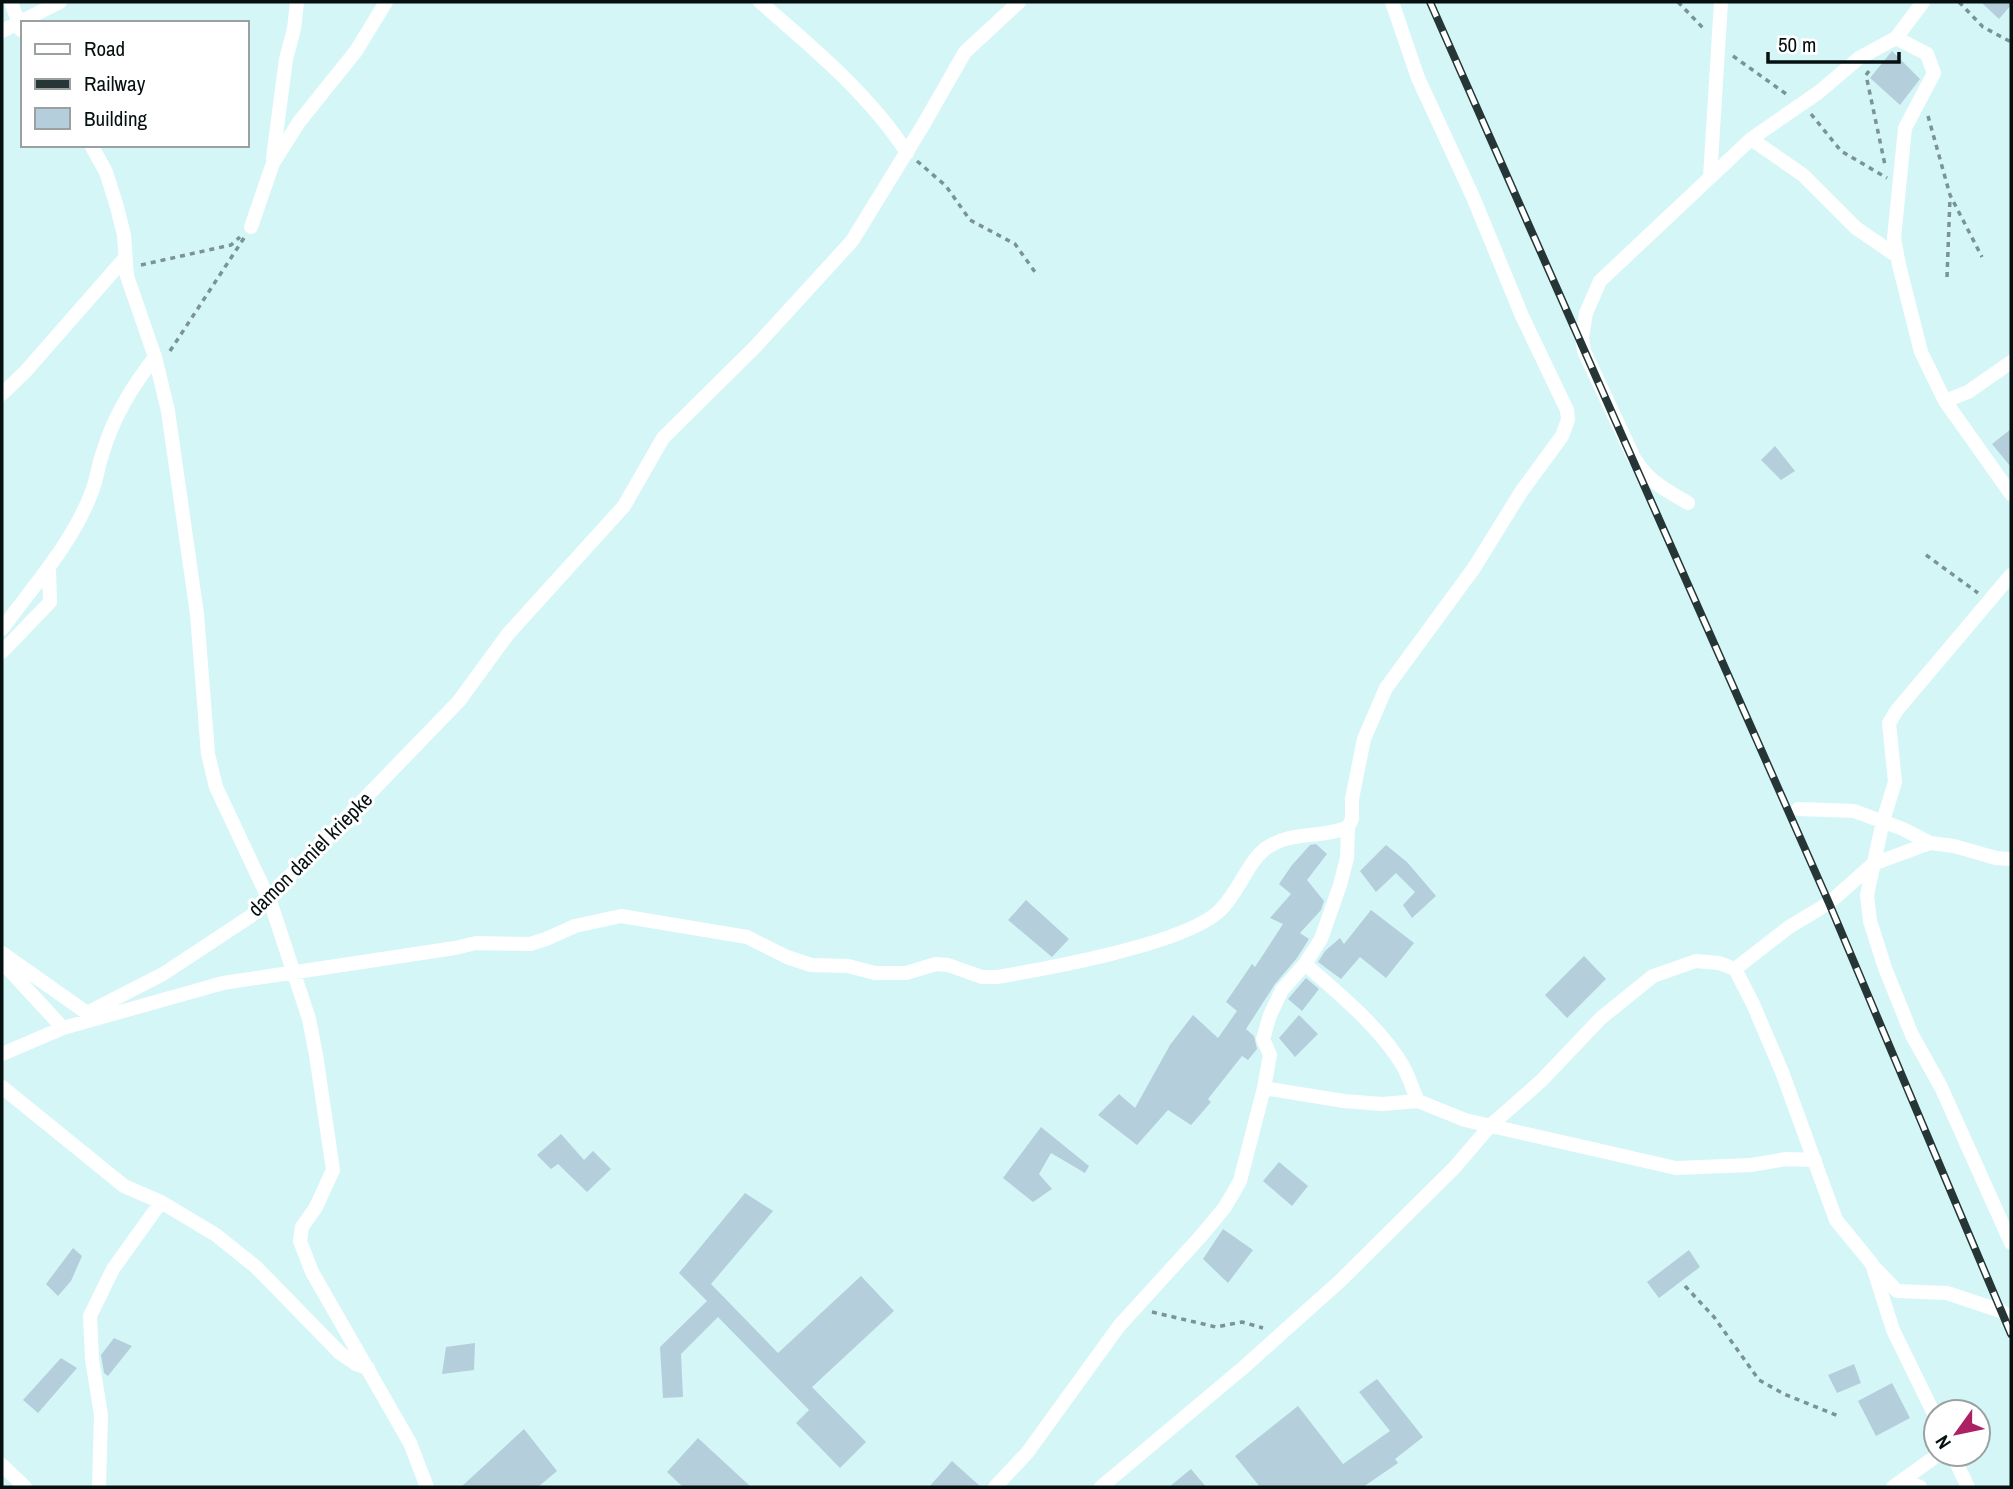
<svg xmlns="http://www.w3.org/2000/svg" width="2013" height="1489" viewBox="0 0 2013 1489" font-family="'Archivo Narrow',sans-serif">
	<rect width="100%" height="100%" fill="#d5f6f7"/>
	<!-- building -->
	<path fill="#b4cedc" d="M1981,2H2011V5L1999,19Z
		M1892,51L1920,79L1900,105L1870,78Z
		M2011,429V467L1992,444Z
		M1775,446L1795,471L1781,480L1761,460Z
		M1316,844L1327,854L1307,880L1324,901L1321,910L1300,933L1309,939L1297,958L1275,984L1246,1029L1254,1036L1257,1049L1248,1060L1242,1056L1208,1099L1211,1102L1191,1125L1168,1110L1137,1145L1098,1115L1119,1094L1135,1108L1170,1045L1193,1015L1218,1038L1237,1011L1226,1002L1252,964L1255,967L1283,924L1270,918L1291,894L1279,884L1292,865L1310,845Z
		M1386,845L1407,862L1436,896L1412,918L1403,905L1415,892L1396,873L1376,892L1360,871Z
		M1026,900L1069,939L1052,957L1008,920Z
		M1371,910L1414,943L1386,978L1360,957L1341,979L1318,962L1325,951L1340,938L1344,944Z
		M1584,956L1606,979L1567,1018L1545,995Z
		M1306,978L1319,989L1302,1011L1288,999Z
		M1299,1015L1318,1034L1295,1057L1279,1038Z
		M1041,1127L1089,1166L1085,1173L1051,1153L1039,1174L1052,1189L1033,1202L1003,1178Z
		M561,1134L584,1160L593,1151L611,1169L587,1192L558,1164L551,1169L537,1155Z
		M1279,1162L1308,1186L1292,1206L1263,1181Z
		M745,1193L773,1211L711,1284L778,1353L861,1276L894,1311L812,1387L866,1442L840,1468L796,1423L809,1410L718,1317L681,1354L683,1397L663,1398L660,1347L707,1301L679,1273Z
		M1223,1229L1253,1250L1228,1283L1203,1259Z
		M73,1248L82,1256L71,1281L58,1296L46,1284Z
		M1689,1250L1700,1267L1659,1298L1647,1282Z
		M114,1338L132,1346L108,1376L104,1373L101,1355Z
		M475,1343L474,1370L442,1374L446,1347Z
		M61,1358L77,1368L38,1413L23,1400Z
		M1854,1364L1861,1383L1837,1393L1828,1375Z
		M1377,1379L1423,1437L1395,1459L1398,1463L1363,1487H1260L1235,1456L1298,1406L1343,1464L1390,1431L1359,1392Z
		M1892,1383L1910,1418L1876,1436L1858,1401Z
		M524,1429L557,1471L538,1487H461Z
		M698,1438L751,1487H683L667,1472Z
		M952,1461L981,1487H929Z
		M1191,1469L1206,1487H1169Z"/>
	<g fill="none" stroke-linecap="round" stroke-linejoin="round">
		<!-- path -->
		<path stroke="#7b9394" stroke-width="3.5" stroke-dasharray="5 5" stroke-linecap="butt" d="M1678,2L1704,29
			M1959,2L1983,27L2011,42
			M1733,56L1789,96
			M1869,71L1866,75L1885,165
			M1811,114L1841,151L1887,178
			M1928,116L1950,195L1982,257
			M917,161L946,186L970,220L1015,244L1035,272
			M141,265L231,245L240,237
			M1947,277L1950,198
			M170,351L244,238
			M1926,555L1978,593
			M1685,1286L1714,1317L1759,1380L1784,1394L1841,1417
			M1152,1312L1216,1327L1242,1322L1263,1328"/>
		<!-- minor -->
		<path stroke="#fff" stroke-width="14" d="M11,2L21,30
			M760,2C811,46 870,95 907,153
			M2,31L60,2
			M1896,38L1927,54L1934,73L1905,128L1894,238L1899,265L1921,352L1945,401L2011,494
			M1751,139L1803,175L1856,228L1897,256
			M91,145L106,172L117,207L124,235L127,276L155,357L168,411L197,614L208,754L216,787L271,904L309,1019L316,1055L333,1170L316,1207L302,1227L300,1241L312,1272L410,1443L427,1487
			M273,158L286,59L294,29L297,2
			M1710,177L1721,2
			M251,227L273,163L299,122L356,51L386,2
			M2,394L25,372L125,258
			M1945,401L1968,392L2011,362
			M1688,503C1663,488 1650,483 1634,458L1584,351L1582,337L1586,313L1600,281L1751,139L1819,92L1859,58L1896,38L1923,2
			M2011,575L1897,710L1889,723L1895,782L1883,821L1867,895L1870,921L1885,968L1912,1035L1941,1087L2011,1243
			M2,629C34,585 71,545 91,494C97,480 98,465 103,452C113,418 133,385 155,357
			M2,652L50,602L49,569
			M1798,809L1854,811L1903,829L1930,843
			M2,953L87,1013L163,974L251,916L459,701L508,634L624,506L663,438L755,347L852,241L922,127L965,52L1019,2
			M2,962L63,1028
			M1305,964C1338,993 1381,1028 1403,1066C1409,1077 1413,1090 1418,1101
			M1735,969L1789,927L1829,903L1873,864L1930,843L1954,846L1996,858L2011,859
			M2,1054L63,1028L223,983L455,948L476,943L530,944L546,939L575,926L621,916L747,937L787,957L811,965L848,966L875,973H906L936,964L948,965L982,977H997C1049,968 1179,945 1217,913C1238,895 1246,864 1265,849C1290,830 1322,839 1348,827L1352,819V799L1364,739L1386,688L1474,568L1521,492L1562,436L1568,420L1567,410L1522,316L1473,197L1418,78L1392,2
			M2,1087L124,1186L161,1202L216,1235L256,1267L340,1353L356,1364L368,1368
			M1264,1088L1344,1101L1382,1104L1418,1101L1465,1120L1676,1168L1751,1165L1786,1159L1815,1160
			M1875,1268L1897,1291L1947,1293L2001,1311L2011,1317
			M1952,1454L1968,1487
			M2,1465L25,1487
			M1902,1481L1920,1487
			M99,1487L101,1415L92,1359L90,1316L113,1269L161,1202
			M995,1487L1027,1453L1119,1326L1201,1236L1225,1207L1240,1181L1264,1088L1270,1055L1263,1039L1270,1015L1282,990L1305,964L1321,939L1340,885L1347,858L1348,827
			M1101,1487L1244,1367L1340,1281L1454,1168L1491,1125L1541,1081L1601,1018L1653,976L1696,961L1719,963L1735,969L1753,1004L1782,1072L1836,1220L1872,1264L1893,1330L1936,1418
			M1893,1487L1939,1454"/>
		<!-- rail casing -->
		<g stroke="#263636" stroke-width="8">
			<path id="rail" d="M1430,2L1829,903L2011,1334"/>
		</g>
		<!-- rail -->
		<use href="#rail" stroke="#fff" stroke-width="5" stroke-dasharray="16" stroke-linecap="butt"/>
	</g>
	<g text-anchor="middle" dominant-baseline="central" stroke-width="6" stroke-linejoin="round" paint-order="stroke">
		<!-- street labels -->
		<g font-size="21" fill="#051111" stroke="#fff">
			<text transform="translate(310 854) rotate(-45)">damon daniel kriepke</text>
		</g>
	</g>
	<!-- border -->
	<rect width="2013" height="1489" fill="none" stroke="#051111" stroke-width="7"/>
	<!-- legend -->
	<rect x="21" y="21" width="228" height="126" fill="#ffffff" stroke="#9ba0a0" stroke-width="2"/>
	<rect x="35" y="44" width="35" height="10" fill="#ffffff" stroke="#9ba0a0" stroke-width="2"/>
	<text x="84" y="56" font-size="21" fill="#051111">Road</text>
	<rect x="35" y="79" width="35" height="10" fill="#263636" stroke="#9ba0a0" stroke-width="2"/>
	<text x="84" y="91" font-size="21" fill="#051111">Railway</text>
	<rect x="35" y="108" width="35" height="21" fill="#b4cedc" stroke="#9ba0a0" stroke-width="2"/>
	<text x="84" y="126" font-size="21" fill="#051111">Building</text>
	<!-- north arrow -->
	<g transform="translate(1957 1433) rotate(237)"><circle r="33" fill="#ffffff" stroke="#9ba0a0" stroke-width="2"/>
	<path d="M0-5L12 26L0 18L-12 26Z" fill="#ac2163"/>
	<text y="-10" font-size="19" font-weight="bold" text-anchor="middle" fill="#051111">N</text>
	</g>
	<!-- scale -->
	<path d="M1768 52v10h131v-10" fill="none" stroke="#051111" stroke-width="3.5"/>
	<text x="1778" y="52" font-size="21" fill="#051111" stroke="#ffffff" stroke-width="5" paint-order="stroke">50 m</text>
</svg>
